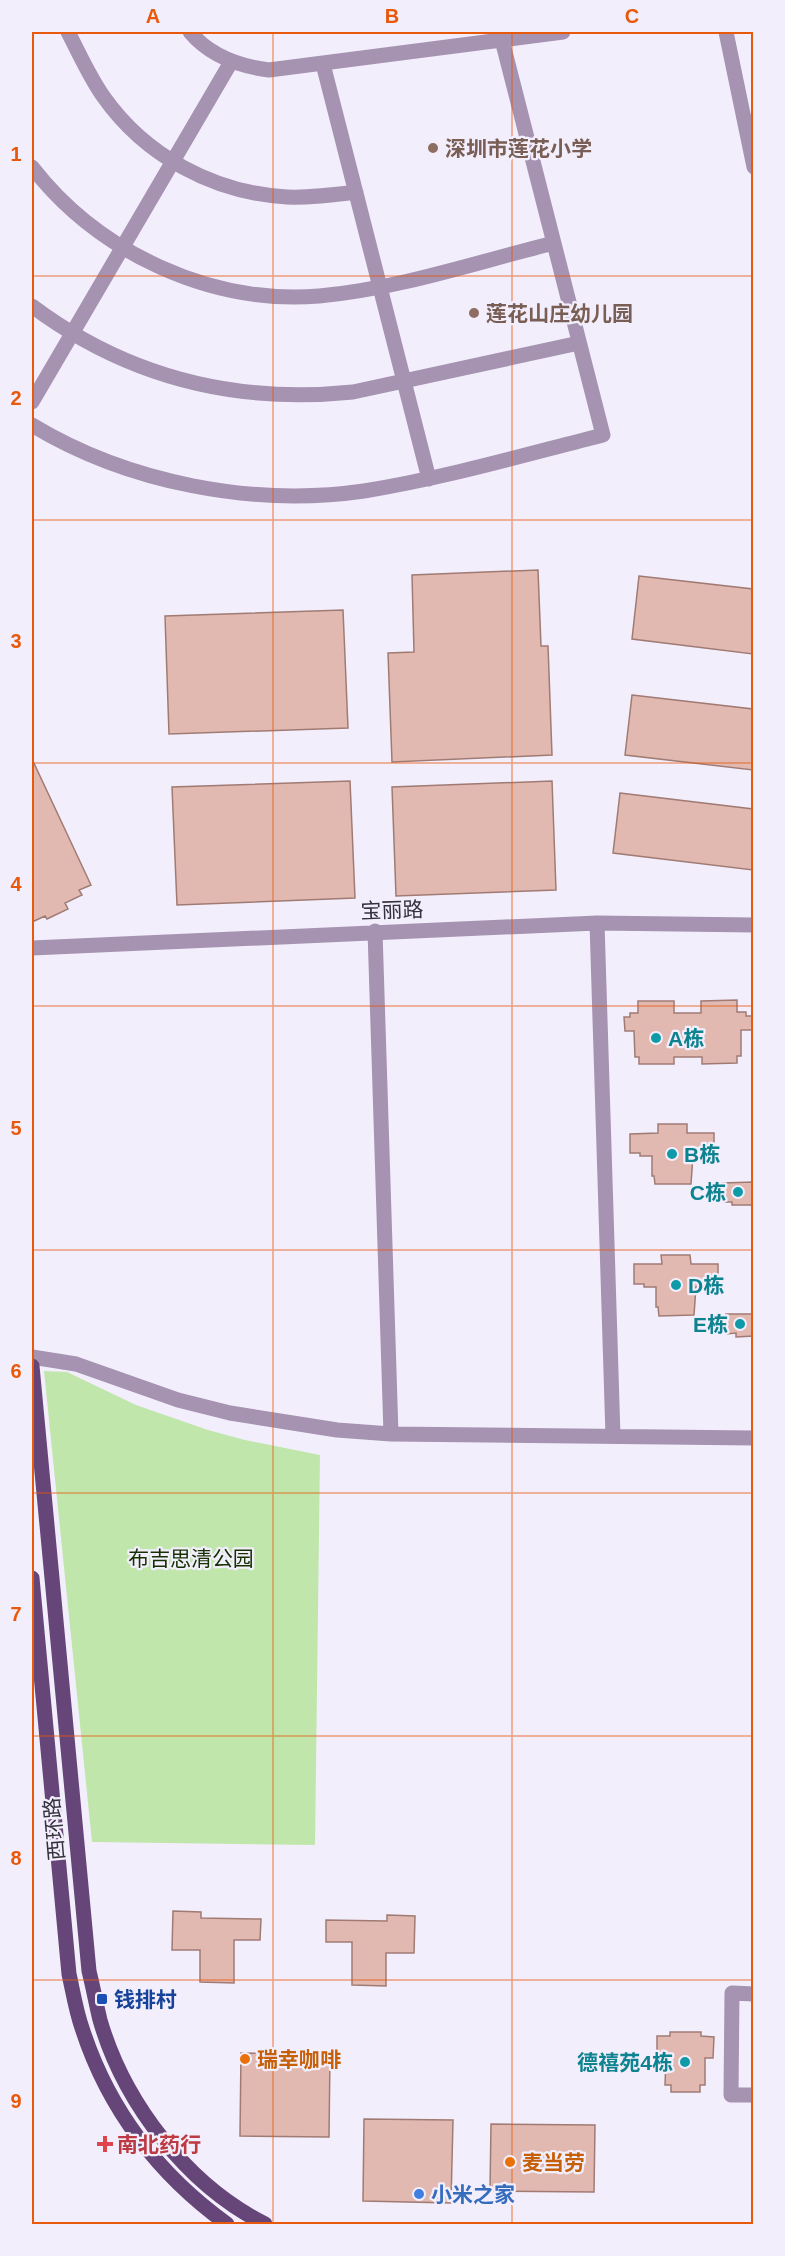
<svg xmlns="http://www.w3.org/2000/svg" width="785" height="2256" viewBox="0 0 785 2256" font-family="Arial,'Noto Sans SC',sans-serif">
	<rect width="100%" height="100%" fill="#f3eefc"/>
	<!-- green -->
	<path fill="#c0e6ac" d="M44,1371L67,1372L136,1405L208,1430L245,1440L320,1455L315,1845L92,1842Z"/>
	<!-- building -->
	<path fill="#e1b9b1" stroke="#a07b74" stroke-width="1.5" d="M538,570L541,646H548L552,755L392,762L388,653L414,652L412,575Z
		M639,576L753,589V654L632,639Z
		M343,610L348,728L169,734L165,616Z
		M632,695L753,709V770L625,755Z
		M32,759L91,885L79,890L82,895L65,903L68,909L47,919L45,916L32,922Z
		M350,781L355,898L177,905L172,787Z
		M552,781L556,890L396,896L392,787Z
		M620,793L753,809V870L613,853Z
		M737,1000V1012H746V1016H753V1030H741V1056H737V1063L702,1064V1057H674V1064H639V1057H635L634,1031H625L624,1017H630V1013H638V1001H674V1013H701V1001Z
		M658,1124H687V1133H714V1152H705V1156H693L691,1184H655L654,1176H652V1156H640V1153H630V1134L658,1133Z
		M753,1182V1205H732V1202H722V1183Z
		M661,1255H690L691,1264H718V1284H709V1287H696L694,1315L659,1316L658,1307H656V1287H644V1284H634V1264H662Z
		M726,1314H753V1336L736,1337V1333L726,1334Z
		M173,1911L201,1912V1918L261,1919L260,1940H234V1983L200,1982V1950H172Z
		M387,1915L415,1916L414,1953H386V1986L352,1985V1942H326V1920L387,1921Z
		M670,2032H701V2036L714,2037L713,2058H705V2085H700V2092H671V2085H665L666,2058H657V2036H670Z
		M241,2053L330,2054L329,2137L240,2136Z
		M364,2119L453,2120L451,2203L363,2201Z
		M491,2124L595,2125L594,2192L490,2191Z"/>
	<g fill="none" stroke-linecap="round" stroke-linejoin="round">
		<!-- minor -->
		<path stroke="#a593b1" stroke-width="15" d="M68,32C79,53 89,76 103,96C145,156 214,193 287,197C310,198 333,195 356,192
			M190,32C210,56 238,66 269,70L563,32
			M726,32L754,167
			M323,64L429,479
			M32,167C98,252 210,305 319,296C398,289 477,262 554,243
			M32,306C127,377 235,404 353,392L579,343
			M32,402L231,62
			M32,425C128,483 253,507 364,491C445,478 524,455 603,435L502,40
			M597,923L613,1436
			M375,931L391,1434
			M32,948L597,923L754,925
			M32,1357L76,1364L178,1400L230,1413L337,1430L391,1434L754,1438
			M754,1994L732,1993L731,2095H754"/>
		<!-- major -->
		<path stroke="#664679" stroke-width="15" d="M32,1366L89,1971C93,1987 96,2003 100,2020C124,2103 187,2185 265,2224
			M32,1578L69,1974C73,1992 76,2011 82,2028C108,2109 159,2175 227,2224"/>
	</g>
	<!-- grid -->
	<path fill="none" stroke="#e8590c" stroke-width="1.5" stroke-opacity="0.55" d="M273,32V2224M512,32V2224M32,276H754M32,520H754M32,763H754M32,1006H754M32,1250H754M32,1493H754M32,1736H754M32,1980H754"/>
	<!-- markers -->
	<g fill="#8d6e63" stroke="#f3eefc" stroke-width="2">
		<circle cx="433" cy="148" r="6"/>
		<circle cx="474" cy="313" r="6"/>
	</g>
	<g fill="#0f9aa8" stroke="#f3eefc" stroke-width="2">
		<circle cx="656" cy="1038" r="6"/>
		<circle cx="672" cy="1154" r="6"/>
		<circle cx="738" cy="1192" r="6"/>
		<circle cx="676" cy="1285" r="6"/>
		<circle cx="740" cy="1324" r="6"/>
		<circle cx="685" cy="2062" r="6"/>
	</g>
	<rect fill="#1a4fb4" stroke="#f3eefc" stroke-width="2" x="96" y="1993" width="12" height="12" rx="3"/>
	<g fill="#e8710a" stroke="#f3eefc" stroke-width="2">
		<circle cx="245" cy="2059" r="6"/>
		<circle cx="510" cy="2162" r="6"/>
	</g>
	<path fill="#e0444e" stroke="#f3eefc" stroke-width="2" d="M102 2135h6v6h6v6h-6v6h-6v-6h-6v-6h6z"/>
	<circle fill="#3f7fe0" stroke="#f3eefc" stroke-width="2" cx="419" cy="2194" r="6"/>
	<g text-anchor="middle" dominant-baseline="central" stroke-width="4.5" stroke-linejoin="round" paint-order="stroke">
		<!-- education labels -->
		<g font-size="21" font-weight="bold" fill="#785e54" stroke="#f3eefc" text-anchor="start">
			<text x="445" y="148">深圳市莲花小学</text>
			<text x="486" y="313">莲花山庄幼儿园</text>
		</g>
		<!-- street labels -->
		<g font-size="21" fill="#36313e" stroke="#f3eefc">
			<text transform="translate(392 910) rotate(-2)">宝丽路</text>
			<text transform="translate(54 1829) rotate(-95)">西环路</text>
		</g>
		<!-- culture labels -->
		<g font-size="21" font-weight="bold" fill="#0d838f" stroke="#f3eefc" text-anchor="start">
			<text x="668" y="1038">A栋</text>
			<text x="684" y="1154">B栋</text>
			<text x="726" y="1192" text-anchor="end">C栋</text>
			<text x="688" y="1285">D栋</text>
			<text x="728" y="1324" text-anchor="end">E栋</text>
			<text x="673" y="2062" text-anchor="end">德禧苑4栋</text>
		</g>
		<!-- park labels -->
		<g font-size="21" fill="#163101" stroke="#f3eefc">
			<text x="191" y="1558">布吉思清公园</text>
		</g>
		<!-- transit labels -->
		<g font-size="21" font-weight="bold" fill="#164399" stroke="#f3eefc" text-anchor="start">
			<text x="114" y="1999">钱排村</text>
		</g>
		<!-- food labels -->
		<g font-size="21" font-weight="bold" fill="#c56008" stroke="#f3eefc" text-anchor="start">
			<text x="257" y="2059">瑞幸咖啡</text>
			<text x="522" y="2162">麦当劳</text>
		</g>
		<!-- health labels -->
		<g font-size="21" font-weight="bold" fill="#be3a42" stroke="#f3eefc" text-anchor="start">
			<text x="117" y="2144">南北药行</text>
		</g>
		<!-- shop labels -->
		<g font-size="21" font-weight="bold" fill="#366cbe" stroke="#f3eefc" text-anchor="start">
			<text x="431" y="2194">小米之家</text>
		</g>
	</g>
	<!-- border -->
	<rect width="785" height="2256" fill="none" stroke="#f3eefc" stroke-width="66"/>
	<rect x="33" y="33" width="719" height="2190" fill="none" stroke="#e8590c" stroke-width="2"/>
	<g font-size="20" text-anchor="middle" font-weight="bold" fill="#e8590c">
		<text x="153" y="23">A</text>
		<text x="392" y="23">B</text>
		<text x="632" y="23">C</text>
		<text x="16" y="161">1</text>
		<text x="16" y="405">2</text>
		<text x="16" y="648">3</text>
		<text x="16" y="891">4</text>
		<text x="16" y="1135">5</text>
		<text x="16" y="1378">6</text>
		<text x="16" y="1621">7</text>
		<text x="16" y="1865">8</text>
		<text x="16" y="2108">9</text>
	</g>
</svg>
